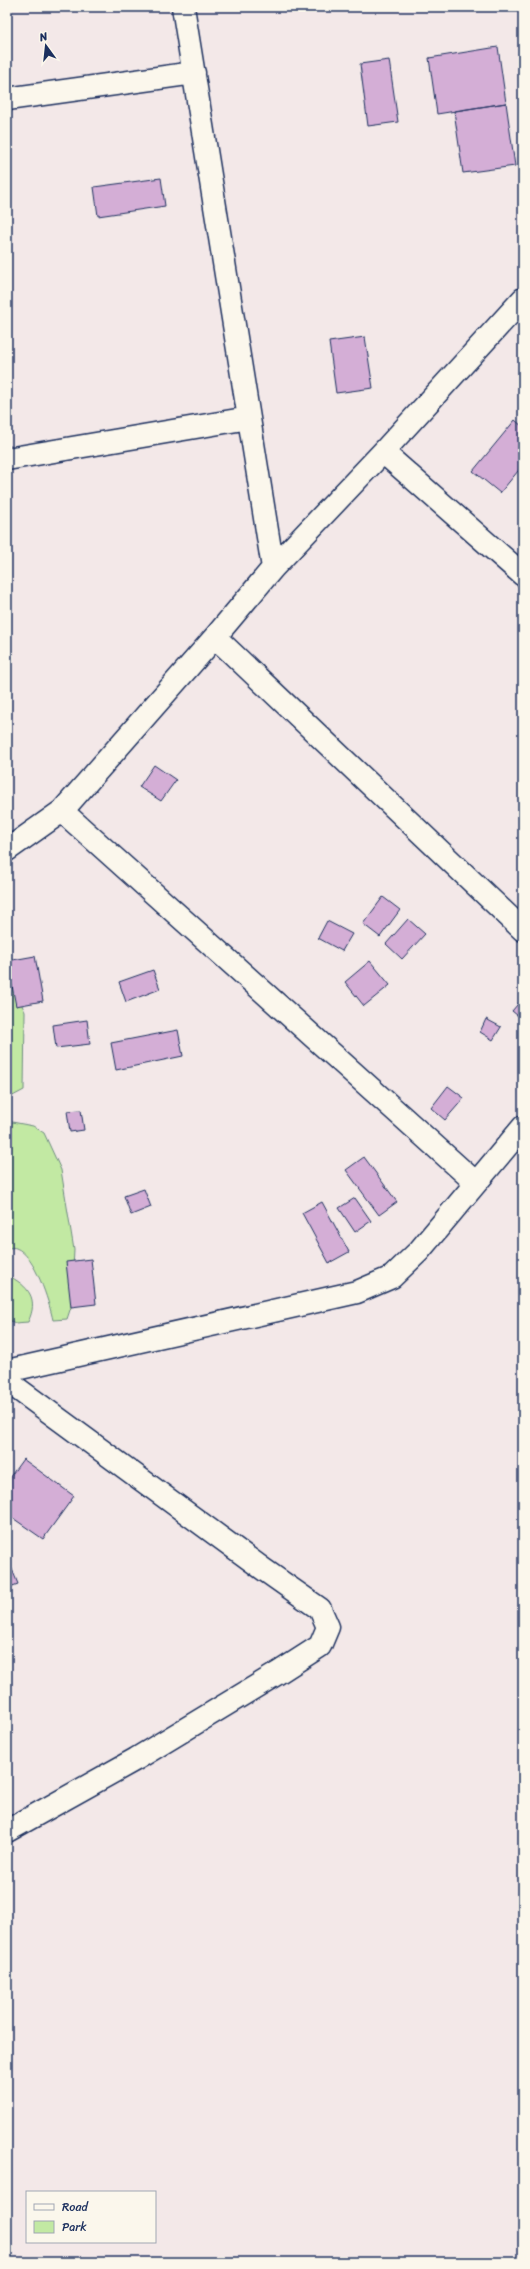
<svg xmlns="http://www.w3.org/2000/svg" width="530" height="2269" viewBox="0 0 530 2269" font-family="Sriracha,sans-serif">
	<rect width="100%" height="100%" fill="#f3e8e8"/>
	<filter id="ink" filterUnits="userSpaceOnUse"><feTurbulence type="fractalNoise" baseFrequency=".025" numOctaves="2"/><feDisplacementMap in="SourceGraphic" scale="8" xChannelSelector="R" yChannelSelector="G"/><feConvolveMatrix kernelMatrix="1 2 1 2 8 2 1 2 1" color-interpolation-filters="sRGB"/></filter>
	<g filter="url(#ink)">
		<!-- green -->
		<path fill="#c2e9a3" stroke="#6e8c80" d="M7,984L14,987L25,1012L24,1090L7,1099Z
			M7,1121L33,1126L44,1133L61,1170L74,1250L71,1307L67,1319L53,1320C49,1302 35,1255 16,1248C14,1247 10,1248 7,1248Z
			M7,1275C29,1286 39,1299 28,1322L15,1323L7,1319Z"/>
		<!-- building -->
		<path fill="#d4aed6" stroke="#1b2f5e" d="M498,47L506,103L437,114L429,58Z
			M389,60L398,122L368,126L360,64Z
			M506,103L515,166L463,173L454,111Z
			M161,178L165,206L98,216L94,187Z
			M365,337L373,388L336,393L329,342Z
			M515,420L523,427V465L500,493L473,471Z
			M154,765L176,780L161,801L139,787Z
			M383,897L400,910L380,937L363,924Z
			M408,919L425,934L402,959L386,944Z
			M327,921L352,934L342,951L318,938Z
			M35,956L43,1001L16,1006L7,961Z
			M370,961L390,985L364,1006L345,982Z
			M153,970L160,989L126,1002L119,982Z
			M523,998V1020L512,1011Z
			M486,1019L501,1027L493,1040L480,1032Z
			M87,1020L90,1044L56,1048L53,1025Z
			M178,1030L183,1056L116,1070L111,1043Z
			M448,1086L464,1098L445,1120L431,1108Z
			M81,1110L84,1130L70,1132L67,1111Z
			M364,1157L397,1202L379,1215L346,1170Z
			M144,1189L151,1207L131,1215L124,1196Z
			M355,1198L371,1221L355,1232L339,1208Z
			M322,1202L349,1252L329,1263L302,1213Z
			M91,1259L96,1304L71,1307L66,1262Z
			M23,1459L74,1496L43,1539L7,1514V1481Z
			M7,1557L18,1584L7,1588Z"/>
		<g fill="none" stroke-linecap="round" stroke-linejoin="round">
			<!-- minor casing -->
			<g stroke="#1b2f5e" stroke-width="25">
				<path id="minor" d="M183,7L273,568
					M7,99L194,73
					M383,452L523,575
					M7,459L249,418
					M215,637L523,930
					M62,811L476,1183
					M7,850L62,811L215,637L273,568L383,452L523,299
					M7,1371L357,1292L392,1277L419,1251L523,1127
					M7,1381L263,1569L320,1609L328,1627L320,1646L278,1673L136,1759L7,1831"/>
			</g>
			<!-- minor -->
			<use href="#minor" stroke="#fbf7ec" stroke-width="22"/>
		</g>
	</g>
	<!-- margin -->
	<rect width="530" height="2269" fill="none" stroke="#fbf7ec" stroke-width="24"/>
	<rect x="12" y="12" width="506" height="2245" fill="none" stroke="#1b2f5e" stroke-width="1.5" filter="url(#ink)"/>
	<!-- legend -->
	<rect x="26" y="2191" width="130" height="52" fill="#fbf7ec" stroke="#a1a7b3"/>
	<rect x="34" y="2204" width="20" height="6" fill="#fbf7ec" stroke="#a1a7b3"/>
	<text x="62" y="2211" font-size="12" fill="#1b2f5e">Road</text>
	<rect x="34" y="2221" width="20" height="12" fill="#c2e9a3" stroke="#a1a7b3"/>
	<text x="62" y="2231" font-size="12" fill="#1b2f5e">Park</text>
	<!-- north arrow -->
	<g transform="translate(46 46) rotate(345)" stroke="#fbf7ec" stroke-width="3" paint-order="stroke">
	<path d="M0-3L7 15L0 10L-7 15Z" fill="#1b2f5e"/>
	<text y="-6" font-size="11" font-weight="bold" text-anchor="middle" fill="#1b2f5e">N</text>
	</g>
</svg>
